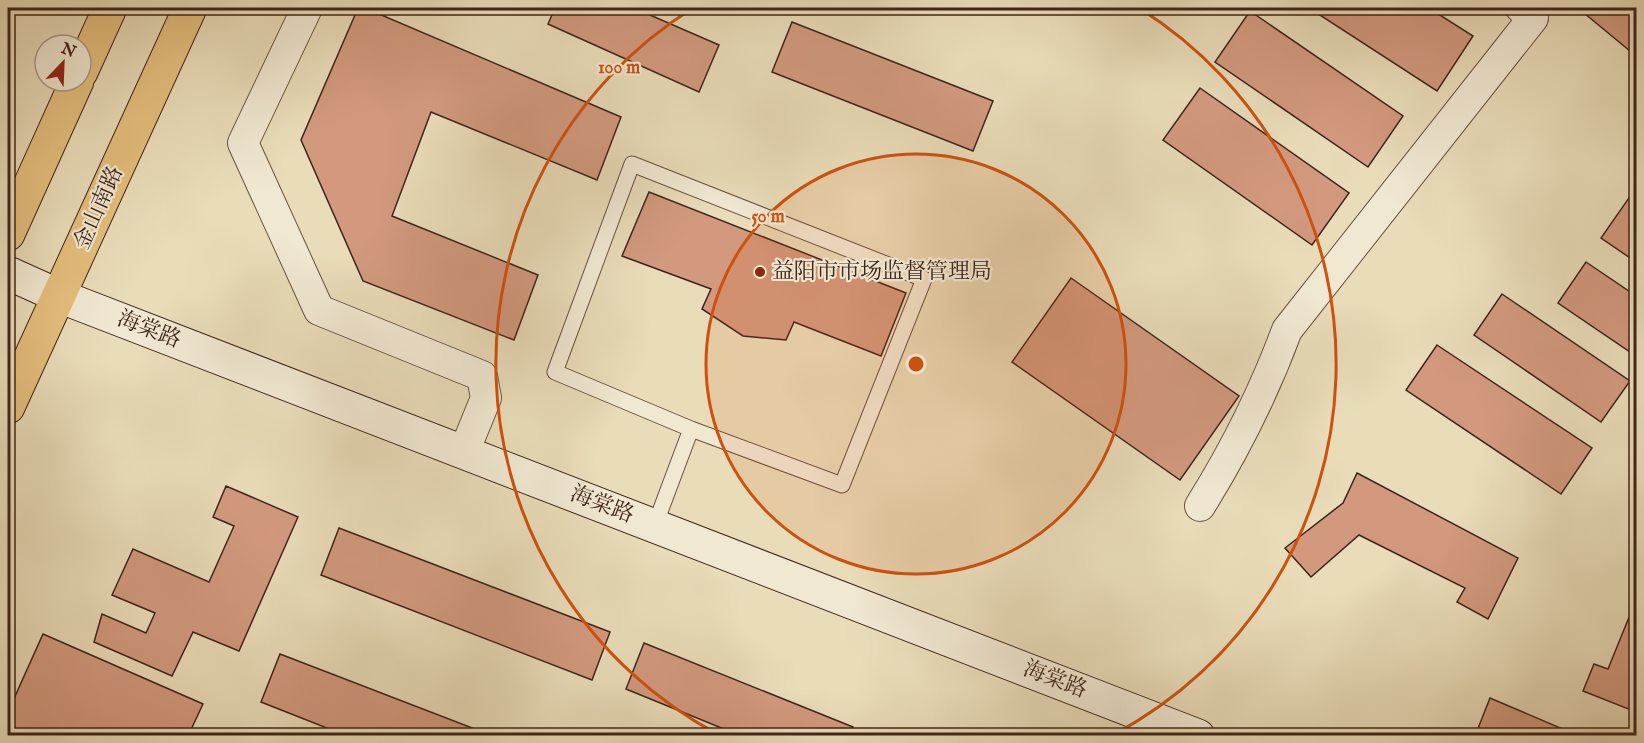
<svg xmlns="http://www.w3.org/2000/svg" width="1644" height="743" viewBox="0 0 1644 743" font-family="'IM FELL English','Noto Serif SC',serif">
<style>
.building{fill:#d2997e;stroke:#3f241a;stroke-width:1.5}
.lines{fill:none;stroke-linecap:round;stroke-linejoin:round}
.lane-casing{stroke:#6a5242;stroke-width:17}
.street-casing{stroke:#6a5242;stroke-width:32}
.secondary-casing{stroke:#3f241a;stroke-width:35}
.highway-casing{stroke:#3f241a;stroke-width:35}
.lane{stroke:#f1e8d2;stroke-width:15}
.street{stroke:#f1e8d2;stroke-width:30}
.secondary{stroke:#f1e8d2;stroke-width:33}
.highway{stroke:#e4be7c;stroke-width:33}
.ring{fill:none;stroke:#cf510e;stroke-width:3}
.poi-dot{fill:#8f2418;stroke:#f1e8d2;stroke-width:2}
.labels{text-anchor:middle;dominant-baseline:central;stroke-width:4.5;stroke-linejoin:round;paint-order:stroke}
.street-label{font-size:22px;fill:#3f241a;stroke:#f1e8d2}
.poi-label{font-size:22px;fill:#3f241a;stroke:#f1e8d2;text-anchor:start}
.centre{fill:#cf510e;stroke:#f1e8d2;stroke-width:3}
.ring-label{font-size:18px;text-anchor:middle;font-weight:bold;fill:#cf510e;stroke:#f1e8d2;stroke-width:4.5;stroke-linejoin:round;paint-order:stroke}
</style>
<rect width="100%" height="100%" fill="#e9dcb9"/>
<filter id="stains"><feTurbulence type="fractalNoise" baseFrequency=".00333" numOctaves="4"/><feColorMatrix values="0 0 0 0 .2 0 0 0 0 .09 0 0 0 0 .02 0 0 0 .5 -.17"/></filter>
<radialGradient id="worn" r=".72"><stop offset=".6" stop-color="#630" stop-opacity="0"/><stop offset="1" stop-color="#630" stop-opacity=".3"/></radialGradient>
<g class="building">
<polygon points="358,8 365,8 621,117 597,180 431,112 392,216 538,275 514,340 363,281 301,140"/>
<polygon points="555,8 634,8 719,45 699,92 548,24"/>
<polygon points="1309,8 1429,8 1473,36 1437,91"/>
<polygon points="1578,8 1636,8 1636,56"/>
<polygon points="1250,11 1403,116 1368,167 1215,62"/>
<polygon points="792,22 993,101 973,151 772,72"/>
<polygon points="1200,88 1349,193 1312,245 1163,140"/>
<polygon points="649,192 906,293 881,356 794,322 786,340 743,336 702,309 711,289 622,256"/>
<polygon points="1631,195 1636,199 1636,262 1601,238"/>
<polygon points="1586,262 1636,296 1636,356 1558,303"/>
<polygon points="1071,278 1239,396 1180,480 1012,362"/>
<polygon points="1502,294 1630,381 1601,422 1474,335"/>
<polygon points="1437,345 1592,448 1561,494 1406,390"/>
<polygon points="1357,473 1518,558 1488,619 1457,602 1465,588 1359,535 1311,577 1285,548 1343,503"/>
<polygon points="226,486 298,517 239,651 193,632 172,676 94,642 102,614 146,633 155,613 112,595 133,549 209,582 234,526 213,517"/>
<polygon points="339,528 610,632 592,680 321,575"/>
<polygon points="1636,600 1636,712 1583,691 1594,664 1608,669"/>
<polygon points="43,634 203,704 188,736 8,736 8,712"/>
<polygon points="644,643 853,727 850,736 741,736 626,689"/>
<polygon points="280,654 493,736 347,736 261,702"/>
<polygon points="1490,698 1579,736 1475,736"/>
</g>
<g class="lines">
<g class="lane-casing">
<polyline id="lane" points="655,525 691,429 842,485 924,279 632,164 555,372 691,429"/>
</g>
<g class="street-casing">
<g id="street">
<polyline points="307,8 243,143 319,310 482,376 486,398 464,452"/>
<path d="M1200 506C1235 450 1264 392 1287 330L1533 18 1521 8"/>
</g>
</g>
<g class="secondary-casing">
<polyline id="secondary" points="8,273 59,296 1198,736"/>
</g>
<g class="highway-casing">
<g id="highway">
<polyline points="81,72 110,8"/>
<polyline points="8,234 77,81"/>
<polyline points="8,407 190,8"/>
</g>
</g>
<use href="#lane" class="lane"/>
<use href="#street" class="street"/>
<use href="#secondary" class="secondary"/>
<use href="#highway" class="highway"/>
</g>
<circle cx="916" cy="364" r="210" fill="#cf510e" fill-opacity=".12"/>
<g class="ring">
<circle cx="916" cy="364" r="210"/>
<path d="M719 735A420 420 0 0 1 693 8M1139 8A420 420 0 0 1 1113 735"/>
</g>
<circle class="poi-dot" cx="760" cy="272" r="6"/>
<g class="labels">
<g class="street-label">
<text transform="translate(99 208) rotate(-66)">金山南路</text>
<text transform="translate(149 330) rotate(21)">海棠路</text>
<text transform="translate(602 505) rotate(21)">海棠路</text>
<text transform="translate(1055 680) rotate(21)">海棠路</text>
</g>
<g class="poi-label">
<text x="772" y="272">益阳市市场监督管理局</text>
</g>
</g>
<circle cx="916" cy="364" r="9" class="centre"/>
<g class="ring-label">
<text x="619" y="73">100 m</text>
<text x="768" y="222">50 m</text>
</g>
<rect width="1644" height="743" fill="none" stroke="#e9dcb9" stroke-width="30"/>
<rect x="9" y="9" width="1626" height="725" fill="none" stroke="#3f241a" stroke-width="3"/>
<rect x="15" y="15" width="1614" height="713" fill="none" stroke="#3f241a" stroke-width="1.5"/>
<g transform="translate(63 63) rotate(23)"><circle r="28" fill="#f1e8d2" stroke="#aa9a88" stroke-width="1.5"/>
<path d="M0-4.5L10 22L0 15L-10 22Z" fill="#8f2418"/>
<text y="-9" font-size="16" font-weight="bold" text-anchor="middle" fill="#3f241a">N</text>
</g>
<rect width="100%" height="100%" filter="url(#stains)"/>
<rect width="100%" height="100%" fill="url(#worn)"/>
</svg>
